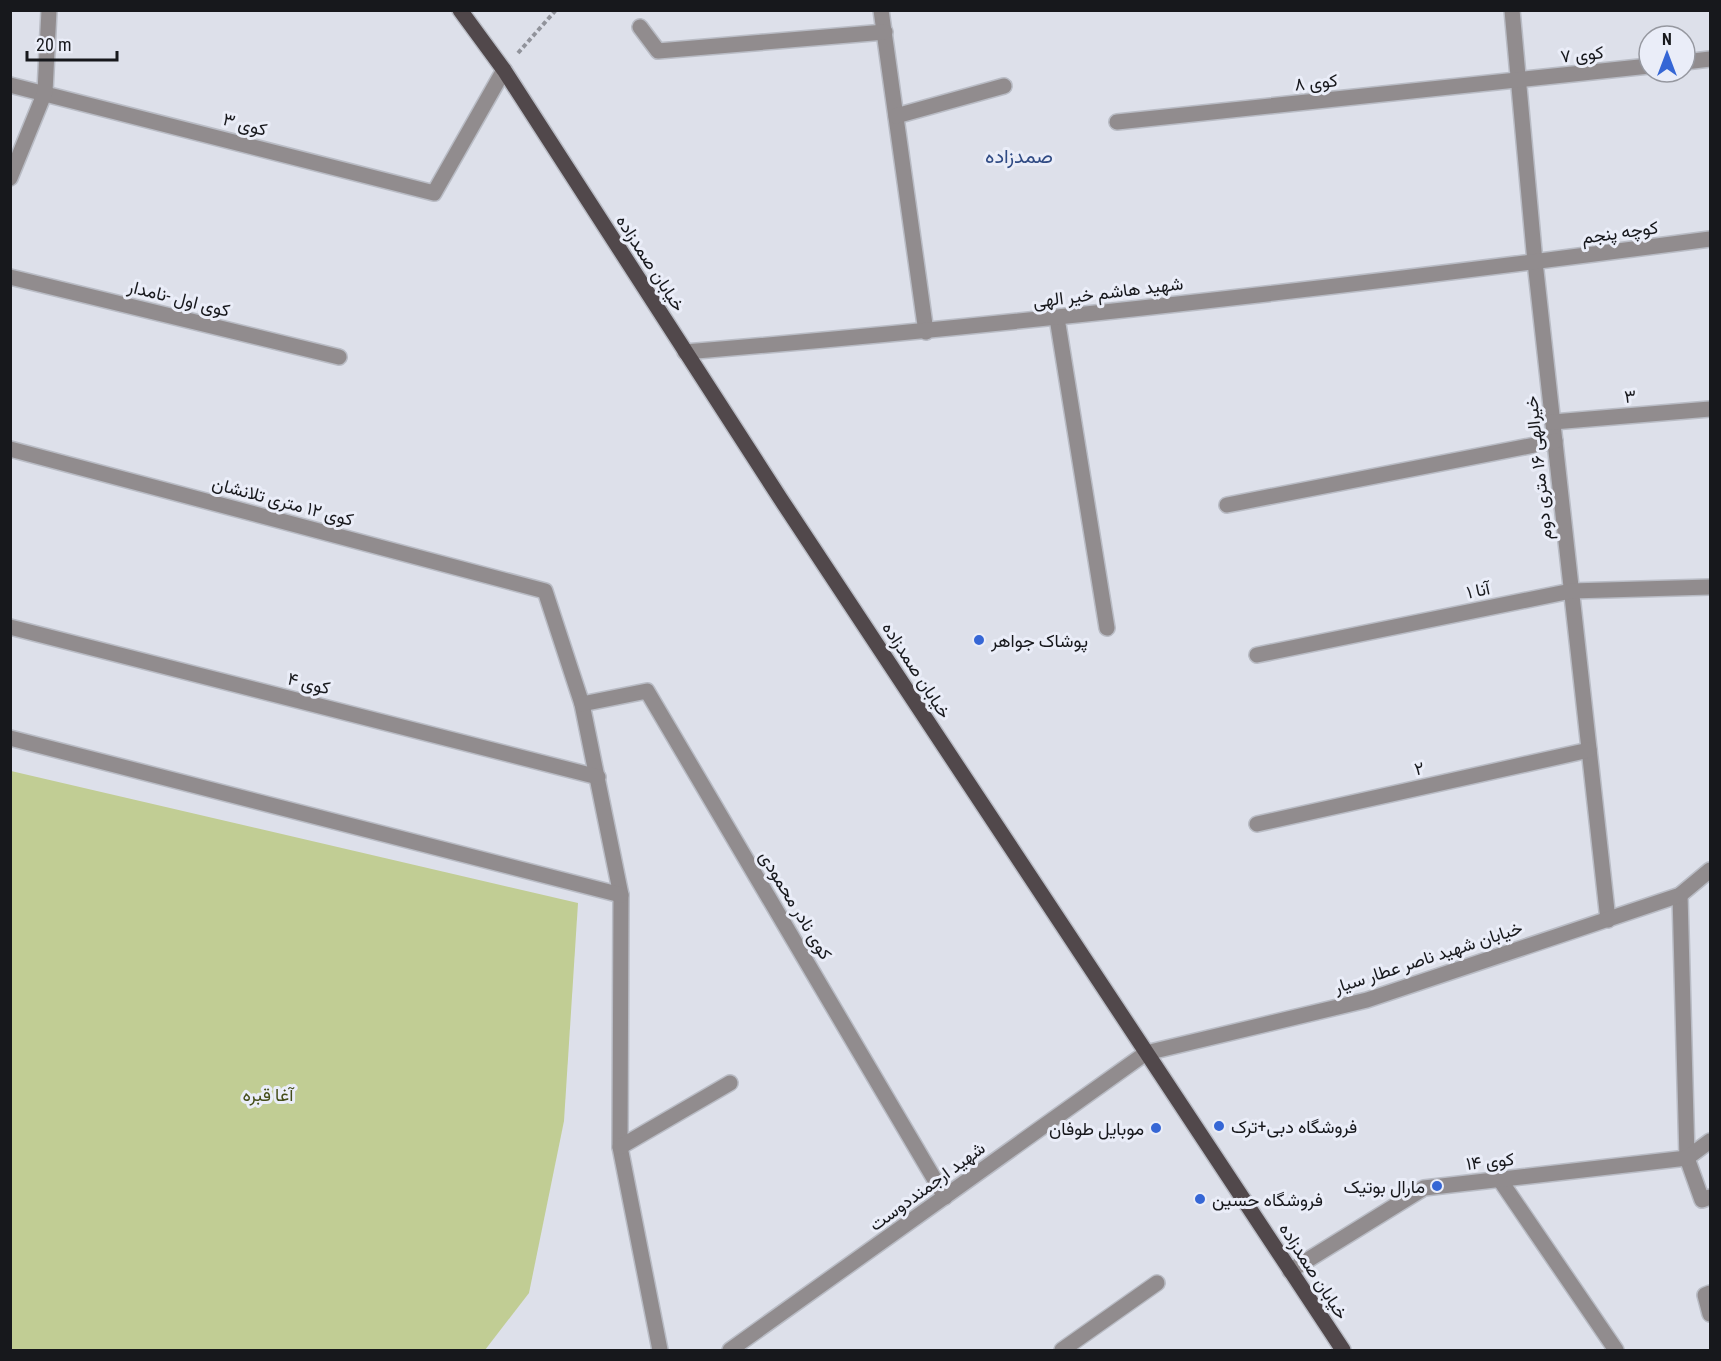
<svg xmlns="http://www.w3.org/2000/svg" width="1721" height="1361" viewBox="0 0 1721 1361" font-family="'Roboto Condensed',Vazirmatn,sans-serif">
<style>
.green{fill:#c1cd94}
.lines{fill:none;stroke-linecap:round;stroke-linejoin:round}
.minor-casing{stroke:#b9bcc5;stroke-width:18}
.major-casing{stroke:#b9bcc5;stroke-width:18}
.path{stroke:#91939b;stroke-width:4;stroke-dasharray:4.5 3;stroke-linecap:butt}
.minor{stroke:#918c8e;stroke-width:15}
.major{stroke:#51484b;stroke-width:15}
.poi-dot{fill:#3566d5;stroke:#eaedf8;stroke-width:2}
.labels{text-anchor:middle;dominant-baseline:central;stroke-width:6;stroke-linejoin:round;paint-order:stroke}
.street-label{font-size:18px;fill:#17181c;stroke:#eaedf8}
.poi-label{font-size:18px;fill:#17181c;stroke:#eaedf8;text-anchor:start}
.park-label{font-size:18px;fill:#444d18;stroke:#eaedf8}
.neighbourhood-label{font-size:20px;fill:#304b84;stroke:#eaedf8}
</style>
<rect width="100%" height="100%" fill="#dde0ea"/>
<polygon class="green" points="11,771 578,903 564,1121 529,1293 485,1350 11,1350"/>
<g class="lines">
<g class="minor-casing">
<g id="minor">
<polyline points="881,10 926,332"/>
<polyline points="1512,10 1535,262 1608,920"/>
<polyline points="640,27 658,51 885,32"/>
<polyline points="1685,62 1710,59"/>
<polyline points="10,85 434,193 504,70"/>
<polyline points="896,116 1004,86"/>
<polyline points="1117,122 1649,66"/>
<polyline points="10,178 45,92 49,10"/>
<polyline points="10,277 339,357"/>
<polyline points="1057,318 1107,628"/>
<path d="M685 352C1028 324 1369 284 1710 239"/>
<polyline points="1553,422 1710,409"/>
<polyline points="10,449 545,591 582,704 621,895 620,1147 660,1350"/>
<polyline points="1227,505 1555,441"/>
<polyline points="10,627 598,777"/>
<polyline points="1257,655 1571,591 1710,587"/>
<polyline points="582,704 647,691 945,1197"/>
<polyline points="10,738 621,895"/>
<polyline points="1257,824 1589,750"/>
<polyline points="1680,895 1687,1158 1702,1200 1710,1197"/>
<polyline points="620,1147 730,1083"/>
<polyline points="1500,1180 1616,1350"/>
<polyline points="1290,1271 1424,1188 1687,1158 1710,1141"/>
<polyline points="1710,1293 1705,1295 1710,1314"/>
<polyline points="730,1350 1146,1053 1367,1000 1680,895 1710,870"/>
<polyline points="1062,1350 1157,1283"/>
</g>
</g>
<g class="major-casing">
<polyline id="major" points="460,10 504,70 780,498 1343,1350"/>
</g>
<polyline class="path" points="518,53 556,10"/>
<use href="#minor" class="minor"/>
<use href="#major" class="major"/>
</g>
<g class="poi-dot">
<circle cx="979" cy="640" r="6"/>
<circle cx="1219" cy="1126" r="6"/>
<circle cx="1156" cy="1128" r="6"/>
<circle cx="1437" cy="1186" r="6"/>
<circle cx="1200" cy="1199" r="6"/>
</g>
<g class="labels">
<g class="street-label">
<text transform="translate(1582 54) rotate(-6)">کوی ۷</text>
<text transform="translate(1316 82) rotate(-6)">کوی ۸</text>
<text transform="translate(245 124) rotate(15)">کوی ۳</text>
<text transform="translate(1620 232) rotate(-8)">کوچه پنجم</text>
<text transform="translate(651 263) rotate(57)">خیابان صمدزاده</text>
<text transform="translate(1108 292) rotate(-7)">شهید هاشم خیر الهی</text>
<text transform="translate(179 298) rotate(14)">کوی اول -نامدار</text>
<text transform="translate(1630 396) rotate(-5)">۳</text>
<text transform="translate(1538 468) rotate(-96)">خیرالهی ۱۶ متری دوم</text>
<text transform="translate(283 501) rotate(15)">کوی ۱۲ متری تلانشان</text>
<text transform="translate(1478 590) rotate(-12)">آنا ۱</text>
<text transform="translate(917 670) rotate(57)">خیابان صمدزاده</text>
<text transform="translate(309 683) rotate(14)">کوی ۴</text>
<text transform="translate(1419 768) rotate(-13)">۲</text>
<text transform="translate(796 905) rotate(59)">کوی نادر محمودی</text>
<text transform="translate(1428 957) rotate(-18)">خیابان شهید ناصر عطار سیار</text>
<text transform="translate(1490 1161) rotate(-6)">کوی ۱۴</text>
<text transform="translate(927 1186) rotate(-36)">شهید ارجمنددوست</text>
<text transform="translate(1314 1271) rotate(57)">خیابان صمدزاده</text>
</g>
<g class="poi-label">
<text x="991" y="640">پوشاک جواهر</text>
<text x="1231" y="1126">فروشگاه دبی+ترک</text>
<text x="1144" y="1128" text-anchor="end">موبایل طوفان</text>
<text x="1425" y="1186" text-anchor="end">مارال بوتیک</text>
<text x="1212" y="1199">فروشگاه حسین</text>
</g>
<g class="park-label">
<text x="268" y="1094">آغا قبره</text>
</g>
<g class="neighbourhood-label">
<text x="1019" y="156">صمدزاده</text>
</g>
</g>
<rect width="1721" height="1361" fill="none" stroke="#17181c" stroke-width="24"/>
<g transform="translate(1667 54)"><circle r="28" fill="#eaedf8" stroke="#9698a0" stroke-width="1.5"/>
<path d="M0-4.5L10 22L0 15L-10 22Z" fill="#3566d5"/>
<text y="-9" font-size="16" font-weight="bold" text-anchor="middle" fill="#17181c">N</text>
</g>
<path d="M27 51v9h90v-9" fill="none" stroke="#17181c" stroke-width="3"/>
<text x="36" y="51" font-size="18" fill="#17181c" stroke="#eaedf8" stroke-width="4.5" paint-order="stroke">20 m</text>
</svg>
